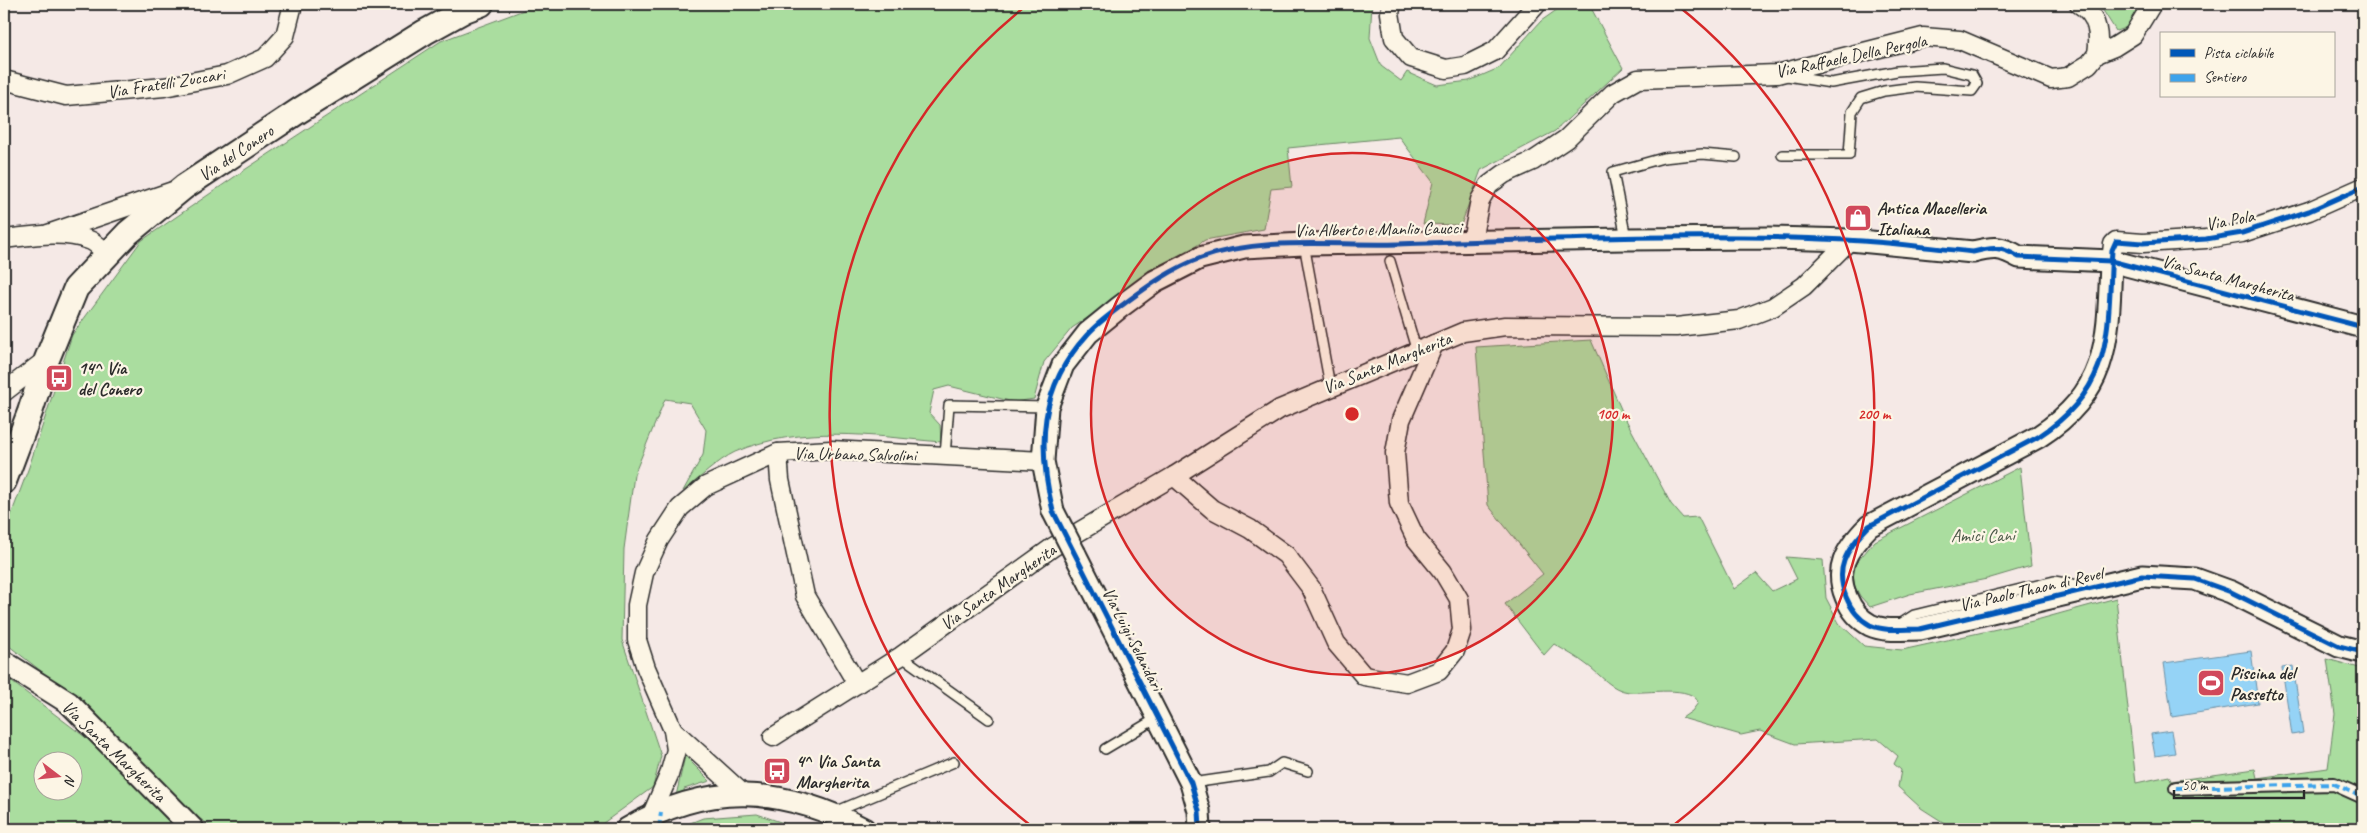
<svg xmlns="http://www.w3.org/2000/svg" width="2367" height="833" viewBox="0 0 2367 833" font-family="Caveat,sans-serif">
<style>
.green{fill:#aadd9f;stroke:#6a8465;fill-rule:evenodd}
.water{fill:#95d3f6;stroke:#6b90a5}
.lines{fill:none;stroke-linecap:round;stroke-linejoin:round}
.service-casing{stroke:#2b2b2b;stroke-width:12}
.pedestrian-casing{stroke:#2b2b2b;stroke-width:16}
.minor-casing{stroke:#2b2b2b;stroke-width:21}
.tertiary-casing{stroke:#2b2b2b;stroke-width:25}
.secondary-casing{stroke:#2b2b2b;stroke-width:28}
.service{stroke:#fcf5e5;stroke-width:9}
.pedestrian{stroke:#fcf5e5;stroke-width:12}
.minor{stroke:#fcf5e5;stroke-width:18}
.tertiary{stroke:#fcf5e5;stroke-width:21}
.secondary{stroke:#fcf5e5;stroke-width:24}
.tertiary-bridge-casing{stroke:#2b2b2b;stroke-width:25;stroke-linecap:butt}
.tertiary-bridge{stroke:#fcf5e5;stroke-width:21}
.quiet{stroke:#3ea3eb;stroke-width:4;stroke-dasharray:8 4;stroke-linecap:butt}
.cycleway-casing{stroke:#fcf5e5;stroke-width:8}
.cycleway{stroke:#0057b8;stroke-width:5}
.ring{fill:none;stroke:#d62828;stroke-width:2.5}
.labels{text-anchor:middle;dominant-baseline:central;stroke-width:4.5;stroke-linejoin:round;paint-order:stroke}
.street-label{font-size:18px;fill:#2b2b2b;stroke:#fcf5e5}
.poi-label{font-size:18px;font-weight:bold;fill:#2b2b2b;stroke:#fcf5e5;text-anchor:start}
.park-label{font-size:18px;fill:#4b5848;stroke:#fcf5e5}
.centre{fill:#d62828;stroke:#fcf5e5;stroke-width:2.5}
.ring-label{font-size:15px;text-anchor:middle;font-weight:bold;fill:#d62828;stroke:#fcf5e5;stroke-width:4.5;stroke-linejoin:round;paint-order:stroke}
</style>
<rect width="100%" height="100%" fill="#f5e9e6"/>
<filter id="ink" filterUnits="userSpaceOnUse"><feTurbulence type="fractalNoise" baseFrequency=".02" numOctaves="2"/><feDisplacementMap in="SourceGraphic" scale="10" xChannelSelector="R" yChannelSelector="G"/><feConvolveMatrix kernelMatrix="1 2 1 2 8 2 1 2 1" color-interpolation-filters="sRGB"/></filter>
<g filter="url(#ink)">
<g class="green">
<path d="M540 4H1372L1370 38 1381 66 1401 81 1407 72 1437 85 1469 81 1499 68 1541 21 1565 4H1589L1623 68 1555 131 1481 170 1461 225 1423 224 1433 182 1399 137 1288 148 1292 187 1271 189 1264 229 1205 240 1072 328 1044 362 1034 399 1014 402 949 386 934 390 929 413 940 425 941 442C872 436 801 424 735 452 718 460 698 480 683 491L703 455 706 430 690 403 665 399 634 475 624 549 622 640 661 756 653 787 595 829H215L172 800 92 711 4 642V534L29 467 72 335 141 241 246 169 441 41Z"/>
<polygon points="2099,4 2148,4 2136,24 2116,31"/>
<path d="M1591 340 1624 416 1671 504 1683 518 1698 517 1734 589 1756 573 1772 591 1797 579 1786 557 1823 560 1826 598 1839 623 1864 646 1902 650 2033 621 2116 598 2136 783 2169 776 2171 781 2255 769 2257 778 2328 768 2335 714 2327 659 2363 669V829H1994L1946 824 1921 808 1898 787 1901 770 1894 764 1898 756 1878 739 1795 744 1760 731 1741 735 1682 718 1692 711 1698 703C1694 684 1645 694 1629 692 1611 690 1601 675 1587 665 1577 657 1565 651 1554 644L1544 655 1505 604 1543 574 1488 505 1476 347Z"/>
<polygon points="2020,467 2031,566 1987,579 1910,594 1870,607 1860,596 1854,585 1853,575 1856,563 1875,541"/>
<path d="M4 676 97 746 179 829H4ZM42 760H72V790H42Z"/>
<polygon points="685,756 710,781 684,789 685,794 676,796"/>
<polygon points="757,814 801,829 675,829 703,818"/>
</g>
<g class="water">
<polygon points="2251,651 2258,703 2172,717 2164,663"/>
<polygon points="2293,666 2303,733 2292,735 2282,668"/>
<polygon points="2171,731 2175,753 2155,756 2151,734"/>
</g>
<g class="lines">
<g class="service-casing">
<g id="service">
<polyline points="1782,155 1849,155 1852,112 1861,98 1884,91 1915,87 1972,91 1977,84 1972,75 1943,68 1897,71 1831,83 1787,76"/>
<polyline points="1626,238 1613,172 1663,158 1702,154 1736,157"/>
<polyline points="1304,244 1330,386"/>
<polyline points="1390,261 1417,352"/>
<polyline points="945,456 949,405 1047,407"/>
<polyline points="1900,624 1914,615 2054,581 2078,585"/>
<polyline points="901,656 989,719"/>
<polyline points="1105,749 1157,718"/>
<polyline points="1192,783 1269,772 1282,763 1308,771"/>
<polyline points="835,812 954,762"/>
</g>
</g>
<g class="pedestrian-casing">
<polyline id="pedestrian" points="2176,788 2334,784 2363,797"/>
</g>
<g class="minor-casing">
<g id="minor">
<polyline points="1392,4 1390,13 1394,38 1411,58 1446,69 1465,66 1495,51 1537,4"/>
<path d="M2079 4C2098 15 2100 34 2097 54"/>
<polyline points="4,80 66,96 164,87 227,75 265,58 285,36 293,4"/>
<polyline points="48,234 173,191"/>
<path d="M4 239C31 236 63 230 89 240 96 242 102 250 107 254"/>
<polyline points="1472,240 1480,200 1489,185 1504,174 1533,161 1566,139 1613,93 1638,79 1777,74 1923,37 1960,40 2051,79 2068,77 2089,64 2097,54 2114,47 2133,35 2152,4"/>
<polyline points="2111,261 2113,244 2116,241 2143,243 2206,239 2242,233 2309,211 2363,187"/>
<polyline points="4,392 47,359"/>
<polyline points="778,453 780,480 805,596 857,684"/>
<polyline points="1174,476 1212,509 1250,529 1286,555 1311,588 1336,643 1364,676 1407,683 1439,671 1455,651 1462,630 1459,599 1443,572 1416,539 1399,503 1395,453 1401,420 1434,344"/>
<polyline points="673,730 742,793"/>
<polyline points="773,737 901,656 1053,547 1174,476 1280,409 1463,332 1505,326 1676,327 1739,320 1773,307 1804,286 1850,240"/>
<polyline points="652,814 669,775 676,750 673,730 646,668 637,640 637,605 644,573 659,540 680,508 706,486 778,453 831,450 1043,461"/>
</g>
</g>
<g class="tertiary-casing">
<g id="tertiary">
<path d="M2111 261C2108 340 2110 390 2038 437L1869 526C1859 536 1849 547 1844 561 1836 583 1849 614 1870 625 1885 632 1904 629 1920 629L2142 576 2195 579 2231 592 2339 646 2363 652"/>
<path d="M1053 511 1043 461 1047 407 1063 365 1088 333 1120 307 1155 281 1200 258 1244 247 1304 244 1626 239 1767 238 1850 240 1973 252C1993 247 2000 246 2019 257L2111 261 2363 327"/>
<polyline points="1075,554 1191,783 1199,811 1200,829"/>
<polyline points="4,662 69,703 193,829"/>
<path d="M627 829C708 781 782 786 864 829"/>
</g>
</g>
<g class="secondary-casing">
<polyline id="secondary" points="4,481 30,412 47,359 76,288 128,233 184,187 300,110 425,32 465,10 481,4"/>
</g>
<use href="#service" class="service"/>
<use href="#pedestrian" class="pedestrian"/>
<use href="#minor" class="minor"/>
<use href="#tertiary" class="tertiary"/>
<use href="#secondary" class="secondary"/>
<g class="tertiary-bridge-casing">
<polyline id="tertiary-bridge" points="1053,511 1075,554"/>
</g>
<use href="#tertiary-bridge" class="tertiary-bridge"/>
<g class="quiet">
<polyline points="2176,788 2334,784 2363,797"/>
<polyline points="659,829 661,812"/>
</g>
<g class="cycleway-casing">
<g id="cycleway">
<path d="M2363 187 2309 211 2242 233 2206 239 2143 243 2116 241 2112 250C2107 332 2115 387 2038 437L1869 526C1859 536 1849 547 1844 561 1836 583 1849 614 1870 625 1885 632 1904 629 1920 629L2142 576 2195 579 2231 592 2339 646 2363 652"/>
<path d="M1200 829 1199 811 1191 783 1053 511C1037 446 1039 387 1087 335 1097 323 1112 313 1125 303 1148 286 1173 268 1201 258 1263 236 1334 246 1398 244 1547 239 1698 233 1846 240 1889 242 1931 248 1973 252 1993 247 2000 246 2019 257L2111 261 2363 327"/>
</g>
</g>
<use href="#cycleway" class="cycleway"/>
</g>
</g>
<circle cx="1352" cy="414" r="261" fill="#d62828" fill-opacity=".12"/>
<g class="ring">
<circle cx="1352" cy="414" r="261"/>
<path d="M1034 828A522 522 0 0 1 1027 5M1677 5A522 522 0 0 1 1670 828"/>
</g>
<defs>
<g id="shop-square" transform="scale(1.4375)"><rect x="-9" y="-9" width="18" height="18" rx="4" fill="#d1495b" stroke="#fcf5e5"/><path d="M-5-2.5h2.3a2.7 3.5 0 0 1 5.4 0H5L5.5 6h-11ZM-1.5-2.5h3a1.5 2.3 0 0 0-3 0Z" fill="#fff"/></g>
<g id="bus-square" transform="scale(1.4375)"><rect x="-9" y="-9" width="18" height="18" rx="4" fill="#d1495b" stroke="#fcf5e5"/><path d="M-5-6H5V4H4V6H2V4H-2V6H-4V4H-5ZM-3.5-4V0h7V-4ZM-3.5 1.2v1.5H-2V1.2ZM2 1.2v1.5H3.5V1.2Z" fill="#fff"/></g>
<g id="stadium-square" transform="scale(1.4375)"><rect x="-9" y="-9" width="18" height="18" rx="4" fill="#d1495b" stroke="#fcf5e5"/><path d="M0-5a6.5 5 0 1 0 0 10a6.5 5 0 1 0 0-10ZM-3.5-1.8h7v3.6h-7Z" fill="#fff"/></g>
</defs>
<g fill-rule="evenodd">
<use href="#shop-square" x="1858" y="218"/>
<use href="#bus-square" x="59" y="378"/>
<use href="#stadium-square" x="2211" y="683"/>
<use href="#bus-square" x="777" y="771"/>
</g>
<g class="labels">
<g class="street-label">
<text transform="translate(1851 56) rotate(-12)">Via Raffaele Della Pergola</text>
<text transform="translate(166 83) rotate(-9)">Via Fratelli Zuccari</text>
<text transform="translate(236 153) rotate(-34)">Via del Conero</text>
<text transform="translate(2230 220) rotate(-11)">Via Pola</text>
<text transform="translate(1378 229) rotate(-1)">Via Alberto e Manlio Caucci</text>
<text transform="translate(2228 278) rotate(15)">Via Santa Margherita</text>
<text transform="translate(1387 363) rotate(-22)">Via Santa Margherita</text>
<text transform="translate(855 454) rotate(1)">Via Urbano Salvolini</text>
<text transform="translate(998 587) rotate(-35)">Via Santa Margherita</text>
<text transform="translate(2031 589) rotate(-13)">Via Paolo Thaon di Revel</text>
<text transform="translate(1133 639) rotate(63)">Via Luigi Selandari</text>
<text transform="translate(114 751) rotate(44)">Via Santa Margherita</text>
</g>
<g class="poi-label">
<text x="1877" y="208">Antica Macelleria<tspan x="1877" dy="21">Italiana</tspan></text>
<text x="78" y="368">14^ Via<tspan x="78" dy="21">del Conero</tspan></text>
<text x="2230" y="673">Piscina del<tspan x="2230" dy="21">Passetto</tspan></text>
<text x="796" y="761">4^ Via Santa<tspan x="796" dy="21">Margherita</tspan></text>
</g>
<g class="park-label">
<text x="1983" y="535">Amici Cani</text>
</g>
</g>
<circle cx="1352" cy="414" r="8" class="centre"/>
<g class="ring-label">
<text x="1613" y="419">100 m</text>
<text x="1874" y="419">200 m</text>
</g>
<rect width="2367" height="833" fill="none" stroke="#fcf5e5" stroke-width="20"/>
<rect x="10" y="10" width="2347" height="813" fill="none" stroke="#2b2b2b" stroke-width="2" filter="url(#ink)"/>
<rect x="2160" y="32" width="175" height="65" fill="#fcf5e5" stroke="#a8a49b"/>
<rect x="2170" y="49" width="25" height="8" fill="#0057b8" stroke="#a8a49b"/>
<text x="2204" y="58" font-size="15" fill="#2b2b2b">Pista ciclabile</text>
<rect x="2170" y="74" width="25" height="8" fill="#3ea3eb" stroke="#a8a49b"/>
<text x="2204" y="82" font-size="15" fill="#2b2b2b">Sentiero</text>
<g transform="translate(58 776) rotate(106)"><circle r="24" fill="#fcf5e5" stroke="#a8a49b"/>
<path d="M0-4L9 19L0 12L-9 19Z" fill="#d1495b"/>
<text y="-8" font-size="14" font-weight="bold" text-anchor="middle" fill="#2b2b2b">N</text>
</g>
<path d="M2174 790v8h130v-8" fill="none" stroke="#2b2b2b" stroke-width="2.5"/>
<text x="2182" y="790" font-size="15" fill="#2b2b2b" stroke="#fcf5e5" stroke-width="4" paint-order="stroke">50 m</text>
</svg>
